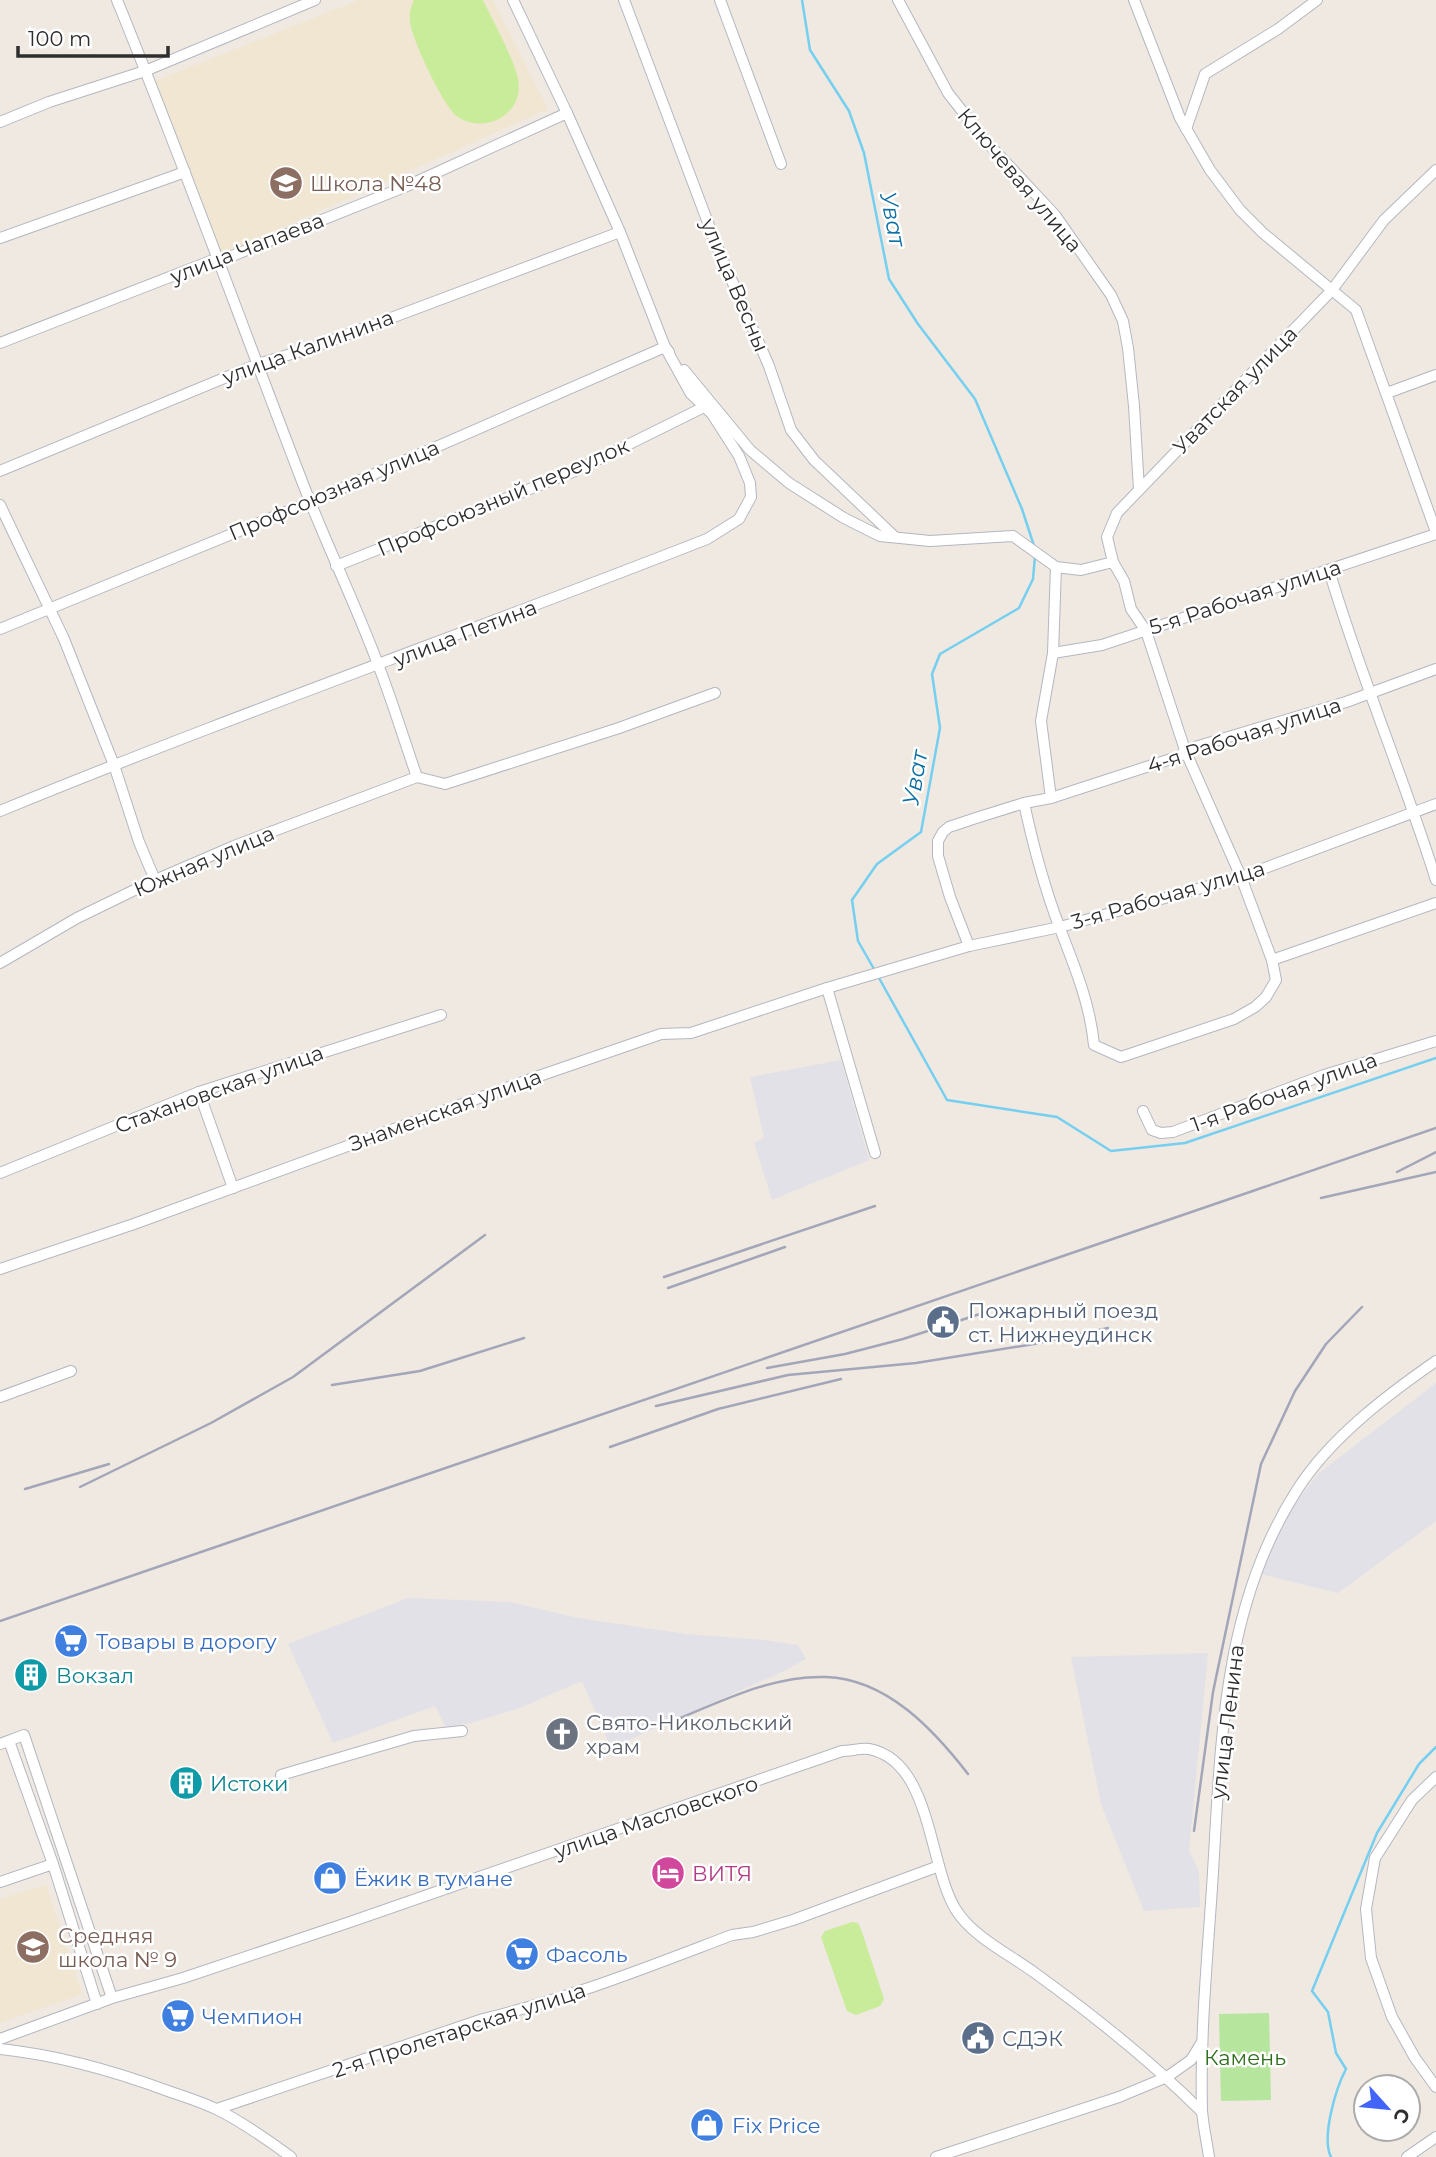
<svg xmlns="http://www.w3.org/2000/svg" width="1436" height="2157" viewBox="0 0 1436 2157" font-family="Montserrat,sans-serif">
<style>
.industrial{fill:#e3e1e8}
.education{fill:#f0e6d1}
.green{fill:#b6e59e}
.pitch{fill:#c9ec9a}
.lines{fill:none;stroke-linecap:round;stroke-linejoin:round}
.stream{stroke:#75cff0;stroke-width:2.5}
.minor-casing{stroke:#b4b7c1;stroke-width:12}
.minor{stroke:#fff;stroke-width:10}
.rail{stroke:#a3a6b8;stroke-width:2.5}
.labels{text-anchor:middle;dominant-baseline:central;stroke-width:5;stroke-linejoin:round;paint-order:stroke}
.street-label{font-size:21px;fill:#2e2e2e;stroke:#fff}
.education-label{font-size:21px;fill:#785e54;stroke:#fff;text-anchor:start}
.service-label{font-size:21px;fill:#4e5e75;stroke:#fff;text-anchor:start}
.shop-label{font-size:21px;fill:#366cbe;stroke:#fff;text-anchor:start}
.culture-label{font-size:21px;fill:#0d838f;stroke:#fff;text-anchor:start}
.worship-label{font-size:21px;fill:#5b616d;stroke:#fff;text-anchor:start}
.hotel-label{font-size:21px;fill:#b23c85;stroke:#fff;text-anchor:start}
.park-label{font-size:21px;fill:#2c6e1b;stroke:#fff}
.water-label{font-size:23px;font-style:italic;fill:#0d6fa3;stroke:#fff}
</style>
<rect width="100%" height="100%" fill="#efe9e1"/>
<g class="industrial">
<polygon points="841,1060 869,1160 772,1200 754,1143 764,1138 750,1077"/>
<polygon points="1436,1383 1436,1521 1338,1593 1261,1574 1288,1512 1319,1473"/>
<polygon points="408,1598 510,1602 578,1618 687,1634 764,1640 798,1645 806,1659 780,1673 611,1748 582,1681 520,1708 471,1723 446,1727 435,1706 333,1743 288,1644"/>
<polygon points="1208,1653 1189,1851 1199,1871 1200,1907 1144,1911 1101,1804 1071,1657"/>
</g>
<g class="education">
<polygon points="359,0 493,0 548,109 218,256 150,83"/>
<polygon points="46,1885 82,1994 0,2023 0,1899"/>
</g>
<polygon class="green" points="1269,2013 1271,2100 1221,2101 1219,2014"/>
<g class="pitch">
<path d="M414 0H483C493 21 514 59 518 79 525 114 485 135 458 117 444 108 411 38 410 21 409 14 411 6 414 0Z"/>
<polygon points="852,1922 858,1923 862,1932 884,1999 880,2006 856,2015 847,2011 821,1937 825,1931"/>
</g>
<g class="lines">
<g class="stream">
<polyline points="802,0 810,50 849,111 864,153 889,279 918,324 975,399 1022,509 1035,549"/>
<polyline points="874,969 858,941 852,900 877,864 921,832 940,728 932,674 940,654 1019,608 1033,579 1035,556"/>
<polyline points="879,978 947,1100 1057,1117 1111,1151 1185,1143 1436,1058"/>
<path d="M1331 2157C1321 2137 1336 2088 1346 2069L1336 2053 1328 2012 1312 1991 1377 1833 1419 1764 1436 1747"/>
</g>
<g class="minor-casing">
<g id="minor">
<path d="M117 0C181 157 239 317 300 476 324 540 355 602 379 667 393 703 404 740 417 777"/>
<polyline points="513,0 567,113 620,232 665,347 669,352"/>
<polyline points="624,0 716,244 769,366 791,430 814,460 895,537"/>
<polyline points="720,0 781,164"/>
<polyline points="898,0 948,93 984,139 1055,215 1111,295 1123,321 1128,348 1134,406 1139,490"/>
<polyline points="1134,0 1180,118 1210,170 1240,210 1263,233 1356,310 1436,532"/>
<polyline points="0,122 49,102 145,71 315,0"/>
<polyline points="1186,129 1205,74 1278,29 1317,0"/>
<polyline points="0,238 185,172"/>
<polyline points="0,343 216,259 232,256 407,186 567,113"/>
<polyline points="684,370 750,450 789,483 844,518 880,536 930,541 1013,536 1056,567 1081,570 1113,562"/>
<polyline points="1387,393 1436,375"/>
<polyline points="0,471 258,364 311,348 620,232"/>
<polyline points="0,505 64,639 114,765 139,842 155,880"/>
<polyline points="336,566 575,471 706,406"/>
<path d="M1329 570C1360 675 1403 775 1436 880"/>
<polyline points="0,629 310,502 665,347"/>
<polyline points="1053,653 1102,645 1436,534"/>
<polyline points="417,777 445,784 619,728 715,693"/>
<polyline points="1051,798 1041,721 1053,653 1056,567"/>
<path d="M1024 803C1033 845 1044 886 1059 926 1074 965 1090 1003 1094 1045L1121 1057 1234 1019 1255 1007 1266 997 1276 980 1272 960 1436 903"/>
<path d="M0 811C234 715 472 631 707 539L739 519 751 497 750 483 739 456 712 414 691 394 665 347"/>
<polyline points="969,946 950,897 938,856 938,841 943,832 949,827 979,817 1024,803 1051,798 1180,756 1185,750 1346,702 1436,669"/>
<polyline points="1272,960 1241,877 1185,750 1146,631 1131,609 1124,581 1113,562 1107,537 1117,513 1332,290 1384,220 1436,170"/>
<polyline points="0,963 77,918 155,880 234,846 417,777"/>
<polyline points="827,988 875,1153"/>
<polyline points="199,1092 233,1188"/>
<polyline points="1143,1111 1152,1130 1161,1133 1173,1132 1324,1075 1436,1041"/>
<polyline points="0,1173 199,1092 441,1015"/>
<polyline points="0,1269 134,1224 539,1076 661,1034 691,1033 827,988 969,946 1060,927 1241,877 1436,804"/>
<polyline points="0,1397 71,1371"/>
<polyline points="9,1741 53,1864 97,2004"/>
<polyline points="0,1744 24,1735 112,1998"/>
<polyline points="281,1775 414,1736 462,1731"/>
<polyline points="1436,1777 1412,1800 1375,1858 1366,1909 1371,1958 1392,2017 1415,2058 1436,2087"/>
<polyline points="0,1882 53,1864"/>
<path d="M0 2039 112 1998 183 1978 350 1922 842 1751C850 1751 861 1748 869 1749 932 1761 928 1865 956 1910 973 1937 1009 1954 1035 1973 1093 2015 1151 2061 1202 2112"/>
<path d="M0 2049C57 2055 114 2071 168 2091 185 2097 202 2102 218 2110 244 2123 268 2140 291 2157"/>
<path d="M217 2109 483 2019C568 1999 650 1966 732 1935L753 1932 793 1920 939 1866"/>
<polyline points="936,2157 1119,2097 1167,2077 1191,2060 1202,2042"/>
<path d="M1209 2157C1207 2142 1203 2126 1202 2110 1200 2036 1207 1962 1212 1888 1221 1750 1220 1610 1297 1490 1330 1438 1387 1395 1436 1361"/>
<polyline points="1407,2157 1436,2137"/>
</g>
</g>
<use href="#minor" class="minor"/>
<g class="rail">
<polyline points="1397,1172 1436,1152"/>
<polyline points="1321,1198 1436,1172"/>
<polyline points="664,1277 875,1206"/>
<polyline points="668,1288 785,1247"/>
<polyline points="767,1368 845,1354 903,1339 983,1313"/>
<polyline points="332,1385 420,1371 524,1338"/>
<polyline points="656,1406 788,1375 916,1363 1034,1344 1108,1328"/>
<polyline points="610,1447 718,1409 841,1379"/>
<polyline points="80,1487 211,1423 293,1377 485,1235"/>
<polyline points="25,1489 109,1464"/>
<polyline points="0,1621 1436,1128"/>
<path d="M671 1722C720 1702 772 1675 826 1677 887 1679 934 1730 968 1774"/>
<polyline points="1194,1831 1213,1692 1261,1464 1295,1391 1326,1344 1362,1307"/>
</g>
</g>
<defs>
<g id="school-disc" transform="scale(1.75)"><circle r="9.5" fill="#8d6e63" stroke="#fff"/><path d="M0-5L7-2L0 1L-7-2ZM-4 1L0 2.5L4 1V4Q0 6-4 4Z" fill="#fff"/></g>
<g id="civic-disc" transform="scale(1.75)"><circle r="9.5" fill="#5c6f8a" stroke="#fff"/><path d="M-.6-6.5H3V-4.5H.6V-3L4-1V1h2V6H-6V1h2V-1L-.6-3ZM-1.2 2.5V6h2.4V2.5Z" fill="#fff"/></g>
<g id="supermarket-disc" transform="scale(1.75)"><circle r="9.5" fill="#3f7fe0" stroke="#fff"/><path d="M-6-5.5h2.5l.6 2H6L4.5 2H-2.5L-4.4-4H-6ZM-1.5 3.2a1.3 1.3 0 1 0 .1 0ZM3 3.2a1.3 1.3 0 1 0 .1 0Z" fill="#fff"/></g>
<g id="building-disc" transform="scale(1.75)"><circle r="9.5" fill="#0f9aa8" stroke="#fff"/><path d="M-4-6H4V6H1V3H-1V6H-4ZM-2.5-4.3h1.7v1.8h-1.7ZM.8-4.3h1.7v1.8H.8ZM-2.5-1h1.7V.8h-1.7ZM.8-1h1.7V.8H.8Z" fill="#fff"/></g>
<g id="church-disc" transform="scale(1.75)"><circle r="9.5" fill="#6b7280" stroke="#fff"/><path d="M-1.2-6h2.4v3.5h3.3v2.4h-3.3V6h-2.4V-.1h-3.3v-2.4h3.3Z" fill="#fff"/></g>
<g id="hotel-disc" transform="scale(1.75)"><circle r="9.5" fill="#d1479c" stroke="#fff"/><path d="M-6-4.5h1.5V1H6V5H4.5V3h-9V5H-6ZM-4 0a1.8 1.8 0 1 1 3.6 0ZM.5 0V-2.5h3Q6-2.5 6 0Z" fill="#fff"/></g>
<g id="shop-disc" transform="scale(1.75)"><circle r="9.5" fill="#3f7fe0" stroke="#fff"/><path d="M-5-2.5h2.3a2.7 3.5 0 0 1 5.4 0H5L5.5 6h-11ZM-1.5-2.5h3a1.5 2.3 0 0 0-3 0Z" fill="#fff"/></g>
</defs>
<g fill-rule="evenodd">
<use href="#school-disc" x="286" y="183"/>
<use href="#civic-disc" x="943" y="1322"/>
<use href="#supermarket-disc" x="71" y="1641"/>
<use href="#building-disc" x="31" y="1675"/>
<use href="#church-disc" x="562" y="1734"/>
<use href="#building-disc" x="186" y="1783"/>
<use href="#hotel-disc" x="668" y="1873"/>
<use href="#shop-disc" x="330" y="1878"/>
<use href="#school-disc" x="33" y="1947"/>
<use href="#supermarket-disc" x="522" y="1954"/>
<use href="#supermarket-disc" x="178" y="2016"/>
<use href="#civic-disc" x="978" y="2038"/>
<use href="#shop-disc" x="707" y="2125"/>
</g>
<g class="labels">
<g class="street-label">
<text transform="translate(1020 180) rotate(50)">Ключевая улица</text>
<text transform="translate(247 248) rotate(-21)">улица Чапаева</text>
<text transform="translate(735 285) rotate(67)">улица Весны</text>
<text transform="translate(308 347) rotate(-20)">улица Калинина</text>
<text transform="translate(1235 390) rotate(-46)">Уватская улица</text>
<text transform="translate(334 490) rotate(-23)">Профсоюзная улица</text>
<text transform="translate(503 497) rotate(-23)">Профсоюзный переулок</text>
<text transform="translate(1245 597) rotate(-18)">5-я Рабочая улица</text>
<text transform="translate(465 633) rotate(-21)">улица Петина</text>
<text transform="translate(1244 735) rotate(-18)">4-я Рабочая улица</text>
<text transform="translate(204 861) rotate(-23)">Южная улица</text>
<text transform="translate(1168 895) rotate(-16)">3-я Рабочая улица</text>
<text transform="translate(219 1089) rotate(-20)">Стахановская улица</text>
<text transform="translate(1284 1092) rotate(-20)">1-я Рабочая улица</text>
<text transform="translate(445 1110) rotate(-20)">Знаменская улица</text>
<text transform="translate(1227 1722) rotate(-83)">улица Ленина</text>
<text transform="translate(656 1817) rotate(-19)">улица Масловского</text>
<text transform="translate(459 2030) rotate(-18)">2-я Пролетарская улица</text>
</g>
<g class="education-label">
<text x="310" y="183">Школа №48</text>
<text x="58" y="1935">Средняя<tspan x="58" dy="24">школа № 9</tspan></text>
</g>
<g class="service-label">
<text x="968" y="1310">Пожарный поезд<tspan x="968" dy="24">ст. Нижнеудинск</tspan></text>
<text x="1002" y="2038">СДЭК</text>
</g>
<g class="shop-label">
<text x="96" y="1641">Товары в дорогу</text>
<text x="354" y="1878">Ёжик в тумане</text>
<text x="546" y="1954">Фасоль</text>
<text x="202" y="2016">Чемпион</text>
<text x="732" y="2125">Fix Price</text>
</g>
<g class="culture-label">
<text x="56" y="1675">Вокзал</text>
<text x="210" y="1783">Истоки</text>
</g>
<g class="worship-label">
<text x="586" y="1722">Свято-Никольский<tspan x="586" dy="24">храм</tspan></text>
</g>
<g class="hotel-label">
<text x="692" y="1873">ВИТЯ</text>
</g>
<g class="park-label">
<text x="1245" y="2057">Камень</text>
</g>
<g class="water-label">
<text transform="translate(893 219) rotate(79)">Уват</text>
<text transform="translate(915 778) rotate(-80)">Уват</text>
</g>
</g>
<g transform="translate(1387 2108) rotate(117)"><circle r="33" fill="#ffffff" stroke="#ababab" stroke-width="2"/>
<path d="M0-5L12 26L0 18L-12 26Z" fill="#4264fb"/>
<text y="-10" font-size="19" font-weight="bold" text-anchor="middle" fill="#2e2e2e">С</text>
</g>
<path d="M18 46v10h150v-10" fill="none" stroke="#2e2e2e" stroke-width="3.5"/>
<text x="28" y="46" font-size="21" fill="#2e2e2e" stroke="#ffffff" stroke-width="5" paint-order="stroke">100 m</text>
</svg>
